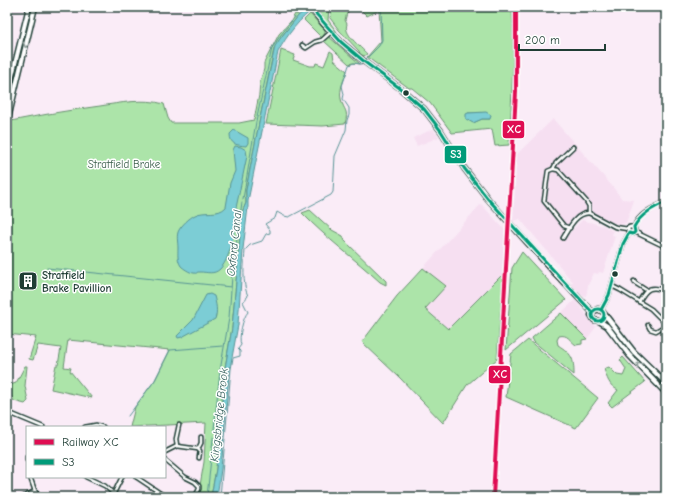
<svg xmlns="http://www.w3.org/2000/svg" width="673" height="504" viewBox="0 0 673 504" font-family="'Comic Neue',sans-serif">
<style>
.built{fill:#f6dff1}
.green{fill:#ace4a9;stroke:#66906e;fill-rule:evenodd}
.water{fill:#7ccdd5;stroke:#579395}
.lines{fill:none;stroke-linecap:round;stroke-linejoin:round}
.stream{stroke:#579395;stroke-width:1}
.minor-casing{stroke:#1f3d34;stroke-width:5.5}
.tertiary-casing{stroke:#1f3d34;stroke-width:6}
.primary-casing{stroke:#1f3d34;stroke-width:7}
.trunk-casing{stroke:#1f3d34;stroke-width:7}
.minor{stroke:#fff;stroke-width:2.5}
.tertiary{stroke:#fff;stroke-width:3}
.primary{stroke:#fff;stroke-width:4}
.trunk{stroke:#fff;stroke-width:4}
.bus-1-casing{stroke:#fff;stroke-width:6}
.bus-1{stroke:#009b79;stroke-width:3}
.rail-1-casing{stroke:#fff;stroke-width:7}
.rail-1{stroke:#df0d52;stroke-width:4}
.oneway{stroke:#8f9e9a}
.bus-dot{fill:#1f3d34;stroke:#fff;stroke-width:1.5}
.labels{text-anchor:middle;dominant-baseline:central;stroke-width:3;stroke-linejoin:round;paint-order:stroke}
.park-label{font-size:11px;fill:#3b5e4b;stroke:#fff}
.poi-label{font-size:11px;font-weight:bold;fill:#1f3d34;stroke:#fff;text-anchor:start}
.water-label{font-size:12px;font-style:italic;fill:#36615c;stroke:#fff}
.line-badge{stroke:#fff;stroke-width:1.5}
.badge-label{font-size:11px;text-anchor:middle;font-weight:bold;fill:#fff}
</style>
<rect width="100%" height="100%" fill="#faecf7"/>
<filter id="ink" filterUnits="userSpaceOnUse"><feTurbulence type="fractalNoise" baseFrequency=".025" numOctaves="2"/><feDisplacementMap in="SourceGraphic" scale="8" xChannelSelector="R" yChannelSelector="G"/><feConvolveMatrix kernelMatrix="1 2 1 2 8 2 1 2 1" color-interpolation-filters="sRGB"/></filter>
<g filter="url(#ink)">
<g class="built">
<polygon points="553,119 612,186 622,199 634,200 626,223 620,225 586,211 580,213 562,237 564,239 582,220 604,226 613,231 612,235 615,236 603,273 599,272 598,274 594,273 588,286 586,296 579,294 571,284 573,282 520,219 513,221 517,154"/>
<polygon points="433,129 439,137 417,146 413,138"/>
<polygon points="481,204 505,230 503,274 448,329 424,309 423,268"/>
<polygon points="575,300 596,327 587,339 561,313"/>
</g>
<g class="green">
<polygon points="318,7 329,7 328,20 337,32 337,34 315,9"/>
<path d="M332 7H352L347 13 345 20 347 24C343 34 360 46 367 54L364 56 360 54 359 51 339 30 330 18Z"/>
<path d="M356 7H512C514 53 512 99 509 145L495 146 492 129 452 133 430 103 412 88H409L367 57 381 41 379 10 367 16 361 10H359ZM468 113H483L490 119H482L473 123 470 120Z"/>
<path d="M295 14 299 15 282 36 274 49 259 123 246 190V203L243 210 241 224 232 328 225 368 216 469 211 497H198L204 462 206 423 130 427 135 407 155 380 170 350 68 340 64 367 71 368 70 371 92 398 51 389 56 365H58L61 348 38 345 33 360 29 359 36 337 7 334V136L11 121C41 115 70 110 100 106 120 103 144 98 164 104L168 118 171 123H239L254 120 259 95 260 82 264 69V63L279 34 291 21Z"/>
<polygon points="310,14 325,30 325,33 322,38 304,20"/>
<polygon points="328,36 360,64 353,63 349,64 324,41"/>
<path d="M281 50 295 55 293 60 310 66H315L316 63 324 66 330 51 333 53 334 60 347 71C344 80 339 89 341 99 344 112 349 109 345 124L323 126 266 124Z"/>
<path d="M310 210 332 230 343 236 345 241 386 281V285L380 282C355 259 326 238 302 213Z"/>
<polygon points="522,252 566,300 506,350 512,268"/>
<polygon points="423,268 446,286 425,309 448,329 503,274 497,359 467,385 443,423 400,378 362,342 397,296"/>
<path d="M561 313 587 339 582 340V344L576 345C569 340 568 334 559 336L557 340 558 345C572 354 574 358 574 375L534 342 532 338Z"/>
<polygon points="528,340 598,398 576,428 506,397 511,354"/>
<path d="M623 357 645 382 612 407 608 403 618 390C609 386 607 378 604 369L609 367 617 375 623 376 624 374 626 369 620 360Z"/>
<polygon points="25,366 27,366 25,386 28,401 25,404 14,401 7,389 7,386 16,383"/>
</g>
<g class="water">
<path d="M311 7H316C300 18 287 35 278 52L248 201V207L243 249 238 325 229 374 221 469 217 497H211L216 469 225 368 232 328 241 224 243 210 246 203V190L259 123 275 46 282 36 299 15Z"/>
<polygon points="486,112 491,115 490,119 482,119 473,123 466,119 466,114 468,113"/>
<path d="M234 130 248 138V143L246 146C237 145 230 145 230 134Z"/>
<path d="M235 146 241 147 246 150 247 156 236 208C236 223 232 257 220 269 214 275 207 272 200 272 194 272 199 274 194 273 190 273 183 268 181 266 177 260 178 254 178 248 178 242 176 235 179 230 182 225 189 218 195 215 205 210 218 216 226 207L230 183 235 171 233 150Z"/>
<path d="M210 294 214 296C216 304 218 311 215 319L182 337 178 338 177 336 193 320 206 295Z"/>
</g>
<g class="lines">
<g class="stream">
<polyline points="366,59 379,46 382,40 381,7"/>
<polyline points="243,199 256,122 272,48 280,36 295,17"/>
<polyline points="47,268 231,287"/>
<polyline points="128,416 155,380 170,350 223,346"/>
<polyline points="207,497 220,371 229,318 232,276 230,262 235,254 242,202"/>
<path d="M220 497 231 369 233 358 240 356V351L238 349 241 345C238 338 243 317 248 312L243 302 248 296C242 283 244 264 245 250L250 245 262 241 266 234 270 233V230L265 224 275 218 277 212 284 216 289 217 331 195 333 192 335 156 346 130 347 120 349 115V108L343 99 344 94 342 86 349 65 354 63 361 64"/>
</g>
<g class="minor-casing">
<g id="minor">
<polyline points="302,45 306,48 315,42 322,40 331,32"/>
<polyline points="553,169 558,170 586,201 589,206 589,213"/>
<polyline points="589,213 615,227 628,229"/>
<polyline points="570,228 564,226 544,201 548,171 553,169 556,163 573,147"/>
<polyline points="635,232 666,247"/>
<path d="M563 238C569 228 576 213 589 213"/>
<polyline points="634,281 635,283 646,290"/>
<polyline points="612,286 620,290 651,309 666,324"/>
<path d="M639 302C646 288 651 285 666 291"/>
<polyline points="648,325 650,329 656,331 666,325"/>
<polyline points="7,412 43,427"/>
<polyline points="85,427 96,425 103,427"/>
<polyline points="177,446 176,439 179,425"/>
<polyline points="198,449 201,443 201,437"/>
<polyline points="165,452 177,446 198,449 200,451 199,458"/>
<polyline points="27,457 27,460"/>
<polyline points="165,460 185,477 195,482 199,486 199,489 195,497"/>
<polyline points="30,477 35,491 40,497"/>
<polyline points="86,477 105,486 117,497"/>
<polyline points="136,477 166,497"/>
<polyline points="114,493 122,477"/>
<polyline points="23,497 35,491"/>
</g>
</g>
<g class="tertiary-casing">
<g id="tertiary">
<polyline points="629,233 628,231 628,228 630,227 634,227"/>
<path d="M601 310 609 295 623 244 629 233 633 234 635 232V230L634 227C639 214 654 207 666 202"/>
</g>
</g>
<g class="primary-casing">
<g id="primary">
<polyline points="7,96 29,7"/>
<polyline points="7,123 35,7"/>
</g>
</g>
<g class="trunk-casing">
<g id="trunk">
<polyline points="310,7 323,23 341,42 366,63 401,89 424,109 441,131 464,168 488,199 552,270 592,312"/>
<polyline points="592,312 591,315 594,320 599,321 607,326 629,355 666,393"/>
<polyline points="592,312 598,309 602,311 634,352 666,383"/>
</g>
</g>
<use href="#minor" class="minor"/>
<use href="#tertiary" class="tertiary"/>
<use href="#primary" class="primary"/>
<use href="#trunk" class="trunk"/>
<g class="bus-1-casing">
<g id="bus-1">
<polyline points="310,7 341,42 366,63 401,89 424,109 441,131 464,168 488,199 592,312"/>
<circle cx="598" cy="315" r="6"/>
<path d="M601 310 609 295 623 244 629 233 633 234 635 232 634 227C641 214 653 208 666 202"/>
</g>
</g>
<use href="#bus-1" class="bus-1"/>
<g class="rail-1-casing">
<polyline id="rail-1" points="493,497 516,92 516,7"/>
</g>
<use href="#rail-1" class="rail-1"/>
</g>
<defs><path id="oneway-chevron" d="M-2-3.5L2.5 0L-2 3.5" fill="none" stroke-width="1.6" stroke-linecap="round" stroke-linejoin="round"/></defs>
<g class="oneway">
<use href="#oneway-chevron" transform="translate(26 45) rotate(103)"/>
<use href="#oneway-chevron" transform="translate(639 365) rotate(-134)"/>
</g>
</g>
<defs>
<g id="building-square" transform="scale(1)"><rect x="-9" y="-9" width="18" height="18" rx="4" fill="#1f3d34" stroke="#fff"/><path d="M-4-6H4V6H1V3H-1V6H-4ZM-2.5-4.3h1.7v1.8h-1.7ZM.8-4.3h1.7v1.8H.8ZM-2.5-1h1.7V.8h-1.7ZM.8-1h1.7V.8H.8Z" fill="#fff"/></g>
</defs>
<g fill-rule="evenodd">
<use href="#building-square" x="28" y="281"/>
</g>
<g class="bus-dot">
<circle cx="406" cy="93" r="3.5"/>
<circle cx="615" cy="274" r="3.5"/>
</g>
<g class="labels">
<g class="park-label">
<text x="124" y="164">Stratfield Brake</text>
</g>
<g class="poi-label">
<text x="42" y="275">Stratfield<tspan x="42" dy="13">Brake Pavillion</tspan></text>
</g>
<g class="water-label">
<text transform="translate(234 243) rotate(-84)">Oxford Canal</text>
<text transform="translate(219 415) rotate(-84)">Kingsbridge Brook</text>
</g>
</g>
<g class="line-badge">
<rect x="502" y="120" width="23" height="19" rx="4" fill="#df0d52"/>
<rect x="444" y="145" width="23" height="19" rx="4" fill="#009b79"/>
<rect x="488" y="365" width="23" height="19" rx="4" fill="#df0d52"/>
</g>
<g class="badge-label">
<text x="514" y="133">XC</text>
<text x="456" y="158">S3</text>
<text x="500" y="378">XC</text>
</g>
<rect width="673" height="504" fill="none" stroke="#fff" stroke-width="24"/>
<rect x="12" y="12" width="649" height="480" fill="none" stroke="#1f3d34" stroke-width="1.5" filter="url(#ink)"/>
<rect x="26" y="426" width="140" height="52" fill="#ffffff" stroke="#a5b1ae"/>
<rect x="34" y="439" width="20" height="6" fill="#df0d52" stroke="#a5b1ae"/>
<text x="62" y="446" font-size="12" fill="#1f3d34">Railway XC</text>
<rect x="34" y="459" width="20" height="6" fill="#009b79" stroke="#a5b1ae"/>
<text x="62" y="466" font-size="12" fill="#1f3d34">S3</text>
<path d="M519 44v6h86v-6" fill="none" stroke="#1f3d34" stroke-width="2"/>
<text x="525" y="44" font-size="12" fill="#1f3d34" stroke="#ffffff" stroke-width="3" paint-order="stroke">200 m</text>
</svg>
